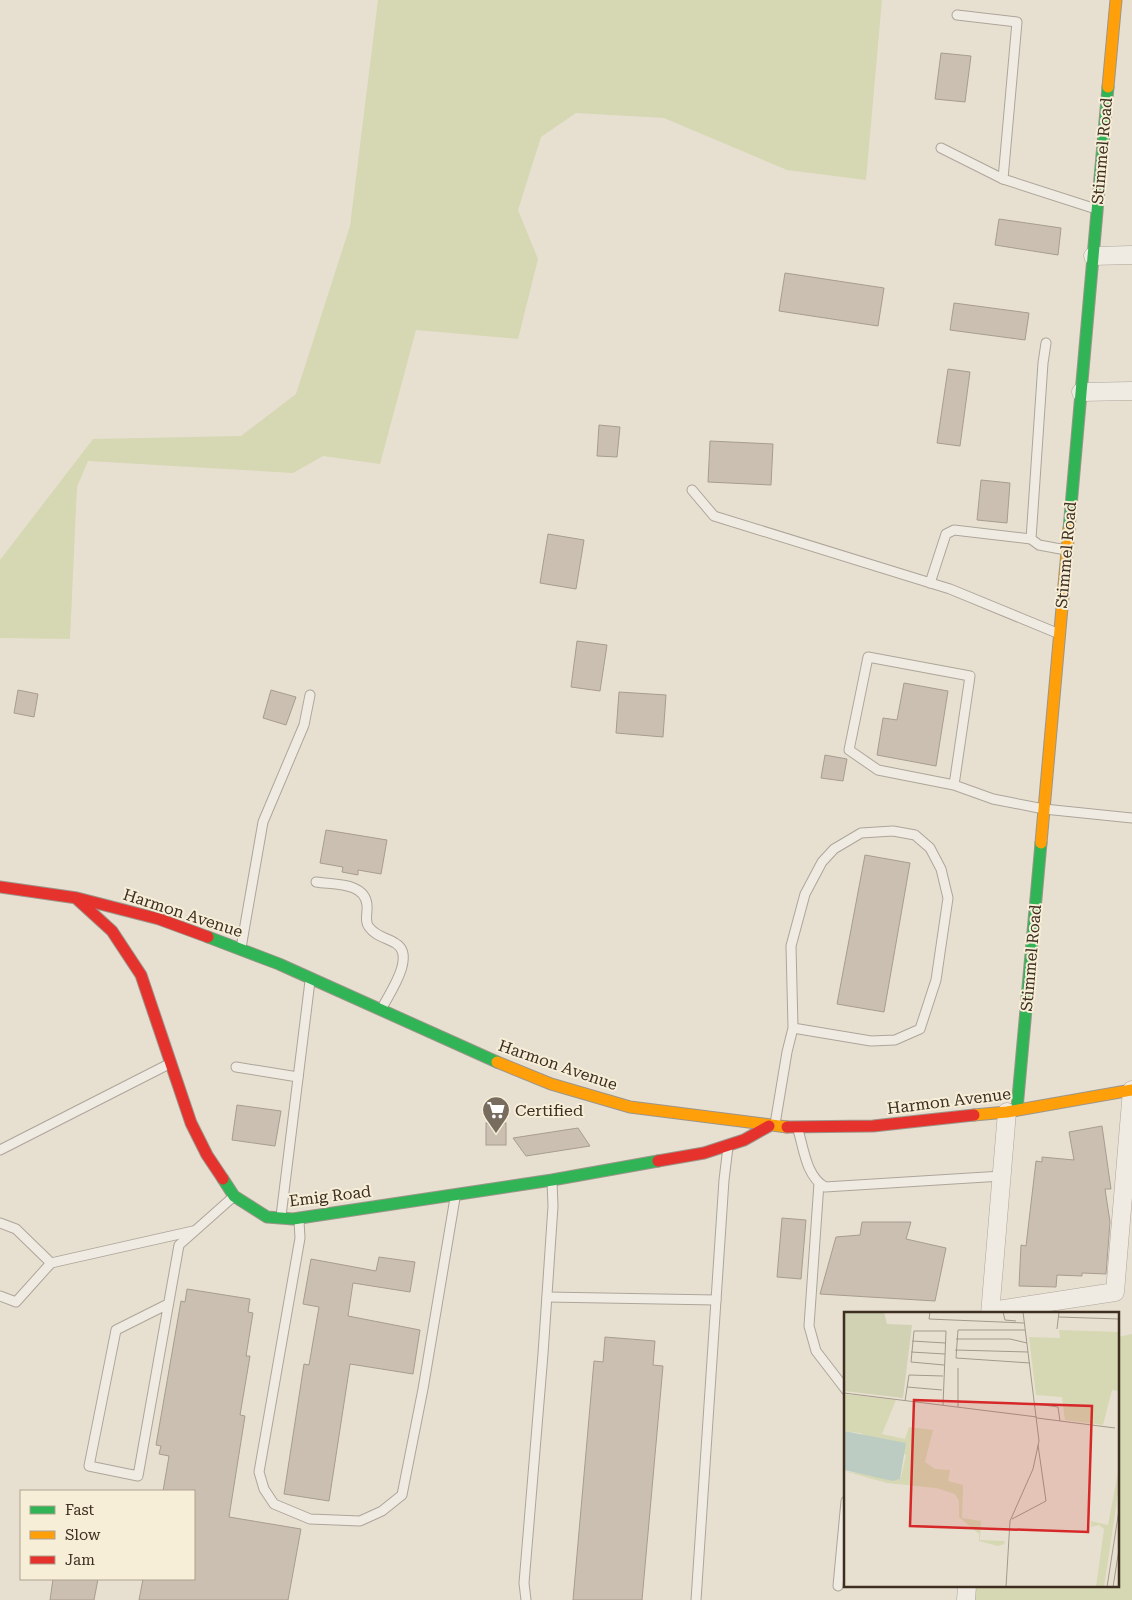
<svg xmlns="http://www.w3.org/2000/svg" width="1132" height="1600" viewBox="0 0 1132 1600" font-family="'Roboto Serif',serif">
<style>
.green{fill:#d6d7b3}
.building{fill:#cbbfb2;stroke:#a89c90}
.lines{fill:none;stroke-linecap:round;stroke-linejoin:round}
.lane-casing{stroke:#ada599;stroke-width:11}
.street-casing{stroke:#ada599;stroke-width:19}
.fast-casing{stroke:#9c958a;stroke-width:13}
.slow-casing{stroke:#9c958a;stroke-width:13}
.jam-casing{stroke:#9c958a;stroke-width:13}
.lane{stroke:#efebe3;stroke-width:9}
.street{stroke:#efebe3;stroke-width:18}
.fast{stroke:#30b455;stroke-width:11}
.slow{stroke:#ff9f0a;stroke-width:11}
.jam{stroke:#e5322d;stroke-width:11}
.labels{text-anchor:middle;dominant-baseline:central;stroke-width:4;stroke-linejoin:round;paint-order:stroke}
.street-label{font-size:16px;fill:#3d2e20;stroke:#f7eed8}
.poi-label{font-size:16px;fill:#3d2e20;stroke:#f7eed8;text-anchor:start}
.inset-road{fill:none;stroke:#a3998a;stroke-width:1}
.view{fill:#d62828;fill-opacity:0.15;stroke:#d62828;stroke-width:2.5}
.inset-edge{fill:none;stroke:#3d2e20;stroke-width:2.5}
</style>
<rect width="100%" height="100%" fill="#e7e0d1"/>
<g class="green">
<polygon points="378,0 882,0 866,180 787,170 664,118 576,113 541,137 518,210 538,259 518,339 416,330 380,464 323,456 293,473 88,461 77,487 70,639 0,638 0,560 93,439 241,436 296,394 350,226"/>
<polygon points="1132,1334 1132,1600 975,1600 976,1586 1118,1586 1118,1337"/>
</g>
<g class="building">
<polygon points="941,53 971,56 965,102 935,99"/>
<polygon points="999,219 1061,228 1058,255 995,245"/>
<polygon points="785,273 884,288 878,326 779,311"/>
<polygon points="954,303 1029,313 1025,340 950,330"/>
<polygon points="948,369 970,372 960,446 937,443"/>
<polygon points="599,425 620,427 617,457 597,456"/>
<polygon points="710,441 773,444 771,485 708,482"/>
<polygon points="981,480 1010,483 1007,523 977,520"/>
<polygon points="548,534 584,540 576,589 540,583"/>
<polygon points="577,641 607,645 600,691 571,687"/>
<polygon points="904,683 948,691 936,766 877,755 883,718 897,720"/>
<polygon points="18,690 38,694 34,717 14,713"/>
<polygon points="271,690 296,697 286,725 263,718"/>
<polygon points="619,692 666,695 663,737 616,733"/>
<polygon points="825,755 847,759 843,781 821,778"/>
<polygon points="326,830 387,840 381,874 358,870 358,875 342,872 343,867 320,863"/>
<polygon points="865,855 910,863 884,1012 837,1004"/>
<polygon points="237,1105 281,1111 275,1146 232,1140"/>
<rect x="486" y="1123" width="20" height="22"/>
<polygon points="1102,1126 1111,1189 1105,1189 1110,1222 1106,1274 1082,1273 1082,1276 1057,1275 1056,1287 1019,1286 1021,1245 1026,1246 1036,1161 1042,1162 1042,1157 1074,1160 1069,1132"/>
<polygon points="578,1128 590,1146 526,1156 513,1138"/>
<polygon points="782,1218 806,1220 801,1279 777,1277"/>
<polygon points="862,1222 911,1222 906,1239 946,1248 935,1301 820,1294 836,1237 860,1235"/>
<polygon points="379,1257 415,1262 410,1292 353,1283 348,1316 420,1330 413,1374 350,1364 329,1501 284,1494 304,1364 309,1365 319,1307 303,1304 311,1259 376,1271"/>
<polygon points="187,1289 250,1299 248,1312 253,1313 246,1356 250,1356 240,1415 245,1416 229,1517 301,1529 288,1600 139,1600 143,1579 194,1579 194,1491 163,1491 169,1456 159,1454 161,1446 156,1445 181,1301 185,1302"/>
<polygon points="605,1337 655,1341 653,1365 663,1366 642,1600 573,1600 594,1361 603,1362"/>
<polygon points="53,1579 98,1579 94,1600 50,1600"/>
</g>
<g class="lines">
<g class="lane-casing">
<g id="lane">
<polyline points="957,15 1017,22 1003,179 1096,209"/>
<polyline points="941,148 1003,179"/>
<polyline points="1046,343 1043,363 1031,539 1039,545 1066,550"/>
<polyline points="692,490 714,516 950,589 1057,633"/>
<polyline points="930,583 946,534 954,530 1031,539"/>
<polyline points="954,785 878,770 849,750 868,657 970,676 954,785 993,799 1044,809 1132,818"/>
<path d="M316 882C334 885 365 882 367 905 368 912 364 921 369 927 375 936 387 938 395 943 417 955 389 994 382 1008"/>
<polyline points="241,948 263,822 304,725 310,695"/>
<polyline points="236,1067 298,1077"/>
<polyline points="775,1124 787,1052 793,1028 871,1041 895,1040 920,1029 936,980 948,898 941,869 930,848 915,835 893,831 861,833 834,849 822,862 805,894 791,946 793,1028"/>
<path d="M798 1130C804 1149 806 1176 825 1187L1002 1176"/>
<polyline points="0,1150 169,1064"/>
<polyline points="819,1183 809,1326 816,1351 846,1390"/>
<polyline points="281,1216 310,981"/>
<polyline points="299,1221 300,1238 259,1472 264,1489 274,1504 310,1519 360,1521 382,1511 402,1495 423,1389 455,1198"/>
<polyline points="0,1223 16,1229 51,1263 193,1231"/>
<polyline points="0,1296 16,1302 51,1263"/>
<polyline points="547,1297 716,1300"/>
<polyline points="168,1304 116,1330 89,1466 138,1476 179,1245 233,1197"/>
<polyline points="838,1586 846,1501"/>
<polyline points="526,1600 524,1583 543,1354 553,1206 552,1182"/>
<polyline points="696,1600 724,1180 728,1147"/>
</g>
</g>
<g class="street-casing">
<g id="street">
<polyline points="1093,256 1132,255"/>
<polyline points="1081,392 1132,391"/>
<polyline points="991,1311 1115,1292 1132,1090"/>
<polyline points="990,1314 1007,1112"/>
<polyline points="966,1600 967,1586"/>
</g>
</g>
<g class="fast-casing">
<g id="fast">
<polyline points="1069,529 1108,87"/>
<polyline points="208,937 279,964 497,1062"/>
<polyline points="1017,1109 1041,843"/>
<polyline points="223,1179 234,1196 267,1217 293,1219 552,1180 658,1161"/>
</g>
</g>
<g class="slow-casing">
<g id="slow">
<polyline points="1108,87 1116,0"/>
<polyline points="1041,843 1069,529"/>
<polyline points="497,1062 551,1084 630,1107 787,1127"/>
<polyline points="974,1115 1007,1112 1132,1090"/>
</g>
</g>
<g class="jam-casing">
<g id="jam">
<polyline points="0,887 77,898 159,919 208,937"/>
<polyline points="78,900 112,931 141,975 191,1123 207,1155 223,1179"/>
<polyline points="787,1127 873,1126 974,1115"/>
<polyline points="658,1161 704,1153 744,1140 769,1126"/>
</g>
</g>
<use href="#lane" class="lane"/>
<use href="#street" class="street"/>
<use href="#fast" class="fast"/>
<use href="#slow" class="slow"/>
<use href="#jam" class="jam"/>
</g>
<defs>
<g id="supermarket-pin" transform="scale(1.4375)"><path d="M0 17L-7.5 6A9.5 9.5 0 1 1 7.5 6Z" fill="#786c5e" stroke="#f7eed8"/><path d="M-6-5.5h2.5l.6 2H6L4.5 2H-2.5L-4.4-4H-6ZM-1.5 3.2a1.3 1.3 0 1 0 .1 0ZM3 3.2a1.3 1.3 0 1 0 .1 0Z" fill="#fff"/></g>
</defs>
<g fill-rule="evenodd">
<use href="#supermarket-pin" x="496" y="1110"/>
</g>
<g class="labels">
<g class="street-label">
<text transform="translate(1102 151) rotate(-85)">Stimmel Road</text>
<text transform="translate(1066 555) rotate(-85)">Stimmel Road</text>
<text transform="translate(183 913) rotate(18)">Harmon Avenue</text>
<text transform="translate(1031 958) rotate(-85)">Stimmel Road</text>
<text transform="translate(558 1065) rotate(19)">Harmon Avenue</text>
<text transform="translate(949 1101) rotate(-7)">Harmon Avenue</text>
<text transform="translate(330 1196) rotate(-7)">Emig Road</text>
</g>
<g class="poi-label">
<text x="515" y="1110">Certified</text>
</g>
</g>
<g transform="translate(844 1312)">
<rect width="275" height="275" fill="#e7e0d1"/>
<path d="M215 18 275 20V79L268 78 259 113 221 108 218 85 192 83 185 25 216 26ZM0 82 52 88 38 122 61 127 65 115 89 118 81 150 91 157 106 158 104 169 119 173 118 206 137 209 136 228 161 229 160 232 154 234 135 229V222L115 205V189L111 182 92 176 43 171 0 159 54 168 57 165 62 143 16 121 0 119ZM275 155V175L260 275H252L260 217 255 213 247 215V209L264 213Z" fill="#d6d7b3"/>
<path d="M0 0H40L43 12 68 13 59 86 0 79Z" fill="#d1d1b3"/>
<path d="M0 119 62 131 56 167 49 169 0 158Z" fill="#bcccc2"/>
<path class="inset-road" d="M86 0 85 7 180 11M159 0 161 8 172 9M215 5 275 7M213 17 215 0M181 18H114L112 46 186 51M112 27H166L183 31M68 29 101 31M111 38 184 40M67 40 101 42M63 75 98 78M0 81 193 105M61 89 65 63 99 64M192 92 214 95 216 109M99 93 102 19H70L67 50 100 53M114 95V56M193 106 271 116M168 207 202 189 194 133M162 275 166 209 189 157 195 129 179 0M263 275 275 198M269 275 275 237"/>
<path class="view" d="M70 88 248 94 244 220 66 214Z"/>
<rect width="275" height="275" class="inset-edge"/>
</g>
<rect x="20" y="1490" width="175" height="90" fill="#f7eed8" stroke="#ada18e"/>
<rect x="30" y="1506" width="25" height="8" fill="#30b455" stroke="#ada18e"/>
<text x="65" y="1515" font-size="15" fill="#3d2e20">Fast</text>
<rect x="30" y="1531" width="25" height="8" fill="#ff9f0a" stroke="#ada18e"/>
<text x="65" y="1540" font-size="15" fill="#3d2e20">Slow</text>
<rect x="30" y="1556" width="25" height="8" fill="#e5322d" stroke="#ada18e"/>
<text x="65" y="1565" font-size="15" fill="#3d2e20">Jam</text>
</svg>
